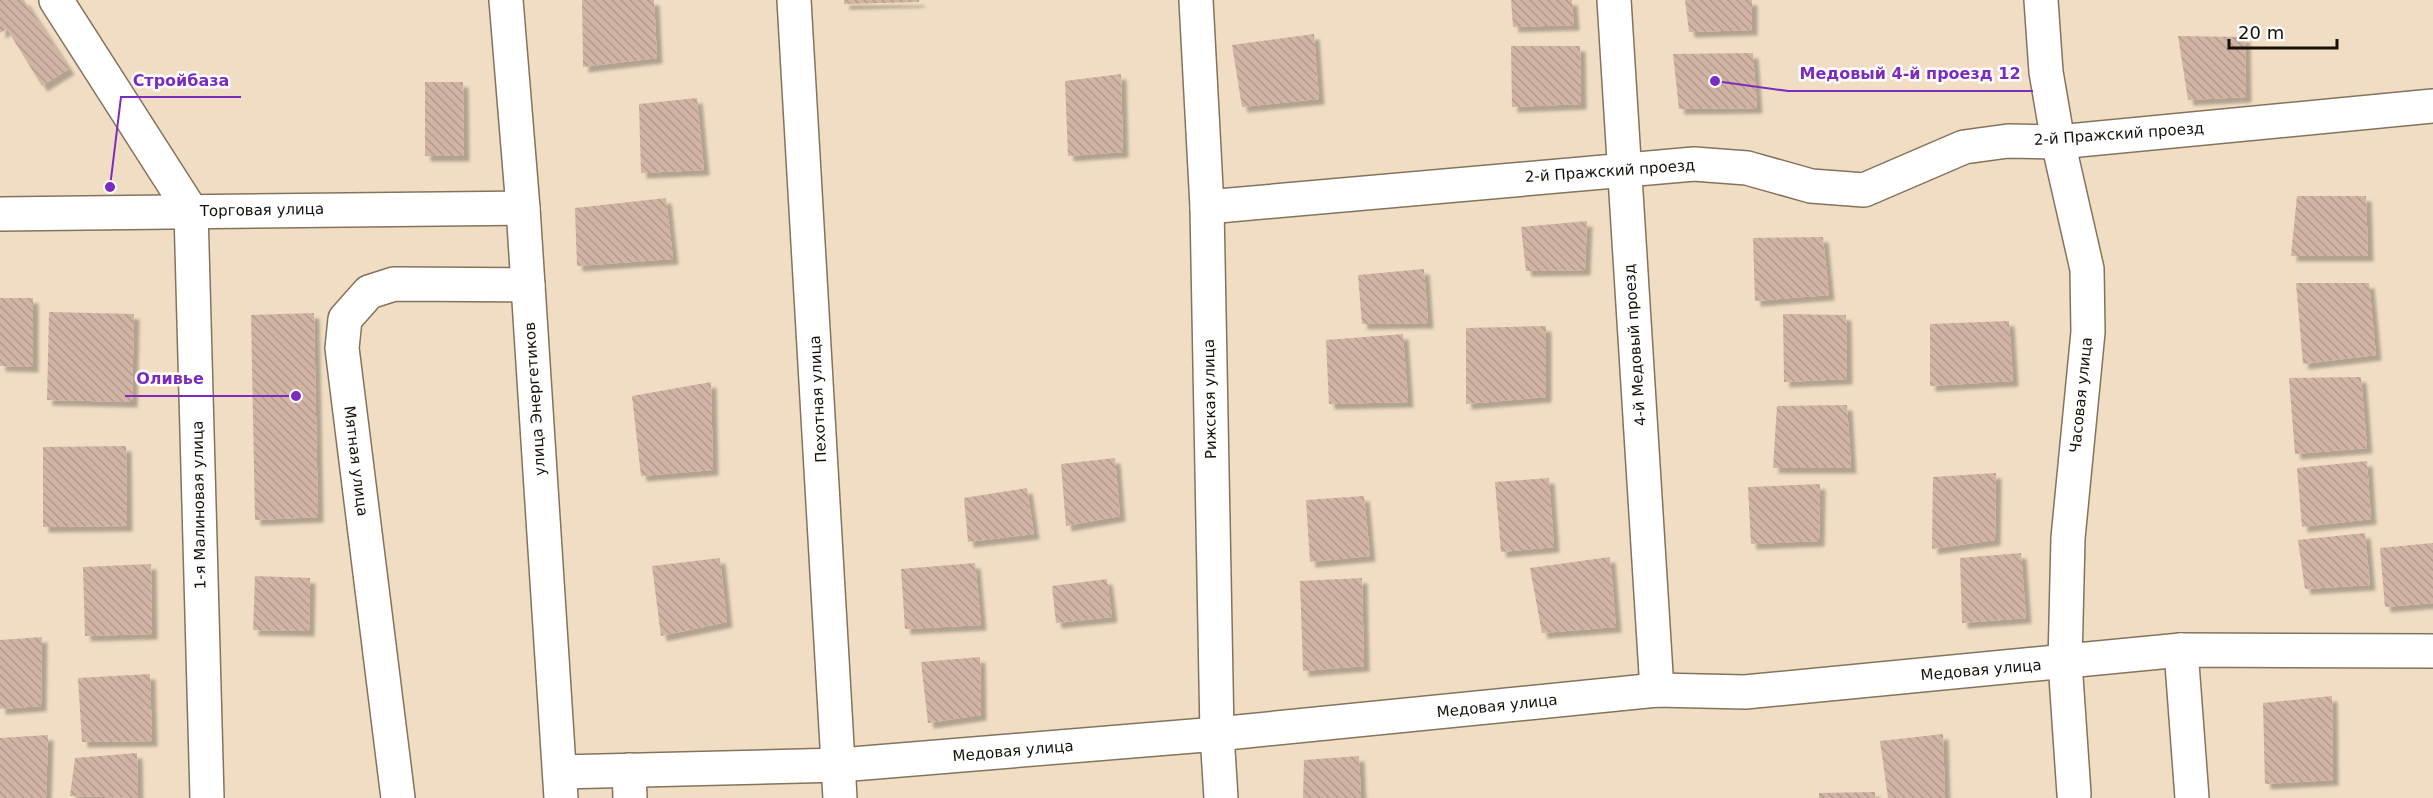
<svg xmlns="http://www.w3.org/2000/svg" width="2433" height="798" viewBox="0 0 2433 798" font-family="'DejaVu Sans',sans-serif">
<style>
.building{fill:url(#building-back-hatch);filter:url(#shadow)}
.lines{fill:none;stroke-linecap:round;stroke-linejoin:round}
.street-casing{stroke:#84735c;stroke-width:36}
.street{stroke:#fff;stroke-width:33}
.labels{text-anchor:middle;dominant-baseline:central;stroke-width:5;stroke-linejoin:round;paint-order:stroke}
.street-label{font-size:15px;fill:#171007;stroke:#fff}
.leader{fill:none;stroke:#7b2cbf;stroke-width:2}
.callout-dot{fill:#7b2cbf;stroke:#fff;stroke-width:2}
.callout-label{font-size:16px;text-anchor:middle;font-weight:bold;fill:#7b2cbf;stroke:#fff;stroke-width:5;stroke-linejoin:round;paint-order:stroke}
</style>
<defs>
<pattern id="building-back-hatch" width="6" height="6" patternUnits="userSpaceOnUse" patternTransform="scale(1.5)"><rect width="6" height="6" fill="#d2b4a5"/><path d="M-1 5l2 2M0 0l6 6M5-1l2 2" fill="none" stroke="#b49a8d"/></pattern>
<filter id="shadow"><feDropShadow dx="5.5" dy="5.5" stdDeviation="1.5" flood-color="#0004"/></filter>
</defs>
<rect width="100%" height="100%" fill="#f0ddc3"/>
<g class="building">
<polygon points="0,0 24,0 69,69 42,86 7,29 0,33"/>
<polygon points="582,0 654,0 657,58 583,67"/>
<polygon points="844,0 919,0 919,2 844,4"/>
<polygon points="1511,0 1572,0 1574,25 1513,27"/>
<polygon points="1685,0 1752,0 1752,30 1689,32"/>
<polygon points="1314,34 1319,99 1242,107 1232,45"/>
<polygon points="2178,36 2245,37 2246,97 2188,100"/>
<polygon points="1511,46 1580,46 1581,104 1512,107"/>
<polygon points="1753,53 1757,108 1679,109 1673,54"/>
<polygon points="1121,74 1123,152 1068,156 1065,81"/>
<polygon points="425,82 463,82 464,156 425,156"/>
<polygon points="697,98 704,170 641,173 639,104"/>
<polygon points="2297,196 2366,196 2368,256 2291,256"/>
<polygon points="666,198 673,259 577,266 575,208"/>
<polygon points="1587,221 1585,270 1526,271 1521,227"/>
<polygon points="1823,237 1829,295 1755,301 1753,238"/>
<polygon points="1424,269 1428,323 1362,324 1358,275"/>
<polygon points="2296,283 2369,283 2376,355 2303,364"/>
<polygon points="0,298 33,298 33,367 0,366"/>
<polygon points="49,312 134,314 132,402 47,400"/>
<polygon points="314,313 318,517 255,520 251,315"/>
<polygon points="1783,314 1846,315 1847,379 1784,382"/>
<polygon points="2009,321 2013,381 1930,386 1930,324"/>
<polygon points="1546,326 1546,397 1466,404 1466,328"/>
<polygon points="1403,334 1408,402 1329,404 1326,340"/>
<polygon points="2361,377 2367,448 2295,454 2289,378"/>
<polygon points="711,382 713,470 641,476 632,396"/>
<polygon points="1847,405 1851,468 1773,468 1777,406"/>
<polygon points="126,446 127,526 43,527 43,447"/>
<polygon points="1115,458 1120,516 1066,526 1061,464"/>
<polygon points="2367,461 2371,519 2302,527 2297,468"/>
<polygon points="1996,473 1995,540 1932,549 1933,477"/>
<polygon points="1549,478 1554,547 1501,552 1495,482"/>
<polygon points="1820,484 1819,541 1751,544 1748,487"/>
<polygon points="1027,488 1034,534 968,542 964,498"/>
<polygon points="1364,496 1370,556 1310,562 1306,500"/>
<polygon points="2365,533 2370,585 2305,589 2298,540"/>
<polygon points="2433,543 2433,603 2385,607 2380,548"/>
<polygon points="2021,553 2026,618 1962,623 1960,558"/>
<polygon points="1610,557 1616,627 1542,633 1530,568"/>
<polygon points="720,558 727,622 661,636 652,566"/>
<polygon points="975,563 981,625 905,629 901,569"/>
<polygon points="151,564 152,634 85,636 83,567"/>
<polygon points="255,576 310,578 309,631 253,630"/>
<polygon points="1362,578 1364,666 1303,671 1300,581"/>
<polygon points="1107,579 1112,617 1056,623 1052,586"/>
<polygon points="42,637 41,706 0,709 0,640"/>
<polygon points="980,657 981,715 928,723 921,662"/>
<polygon points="150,674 152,741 82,742 78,678"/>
<polygon points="2332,696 2333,780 2265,784 2263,703"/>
<polygon points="1943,734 1945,798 1888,798 1880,741"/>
<polygon points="48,735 46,798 0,798 0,738"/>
<polygon points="137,753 138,798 70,796 75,758"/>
<polygon points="1359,756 1361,798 1303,798 1304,760"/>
<polygon points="1875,792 1875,798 1819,798 1819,793"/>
</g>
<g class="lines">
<g class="street-casing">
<g id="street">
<polyline points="56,0 191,211 207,798"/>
<polyline points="506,0 523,208 561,798"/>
<polyline points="794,0 840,798"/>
<polyline points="1196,0 1207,207 1217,734 1221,798"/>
<polyline points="1614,0 1657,690"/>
<polyline points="2041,0 2046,72 2058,142 2087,269 2088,332 2068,538 2065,662 2074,794"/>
<polyline points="1207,207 1694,164 1747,168 1811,186 1864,190 1964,147 2008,141 2058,142 2433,106"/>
<polyline points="0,214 523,208"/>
<polyline points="2181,650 2192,798"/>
<polyline points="629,770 630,798"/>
<polyline points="560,772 840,765 1217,734 1657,690 1745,692 2181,650 2433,651"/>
<polyline points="398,798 342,348 345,319 369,292 394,284 528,285"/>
</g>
</g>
<use href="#street" class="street"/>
</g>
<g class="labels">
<g class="street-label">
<text transform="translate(2119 134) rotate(-4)">2-й Пражский проезд</text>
<text transform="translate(1610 171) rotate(-4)">2-й Пражский проезд</text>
<text transform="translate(262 210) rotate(-1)">Торговая улица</text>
<text transform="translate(1635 345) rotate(-94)">4-й Медовый проезд</text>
<text transform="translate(2081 395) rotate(-84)">Часовая улица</text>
<text transform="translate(535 399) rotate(-94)">улица Энергетиков</text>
<text transform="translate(818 399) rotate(-93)">Пехотная улица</text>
<text transform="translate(1210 399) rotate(-91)">Рижская улица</text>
<text transform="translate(356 461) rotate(83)">Мятная улица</text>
<text transform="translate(199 505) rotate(-91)">1-я Малиновая улица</text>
<text transform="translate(1981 670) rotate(-5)">Медовая улица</text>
<text transform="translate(1497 706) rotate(-6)">Медовая улица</text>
<text transform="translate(1013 751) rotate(-5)">Медовая улица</text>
</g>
</g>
<path class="leader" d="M1715 81L1788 91H2033M110 187L121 97H241M296 396L216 396H125"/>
<g class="callout-dot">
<circle cx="1715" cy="81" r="6"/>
<circle cx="110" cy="187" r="6"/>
<circle cx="296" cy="396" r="6"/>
</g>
<g class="callout-label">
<text x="1910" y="79">Медовый 4-й проезд 12</text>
<text x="181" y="86">Стройбаза</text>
<text x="170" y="384">Оливье</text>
</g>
<path d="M2229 39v9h108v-9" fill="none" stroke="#171007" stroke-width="3"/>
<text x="2238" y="39" font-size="18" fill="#171007" stroke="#ffffff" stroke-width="4.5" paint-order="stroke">20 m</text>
</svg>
